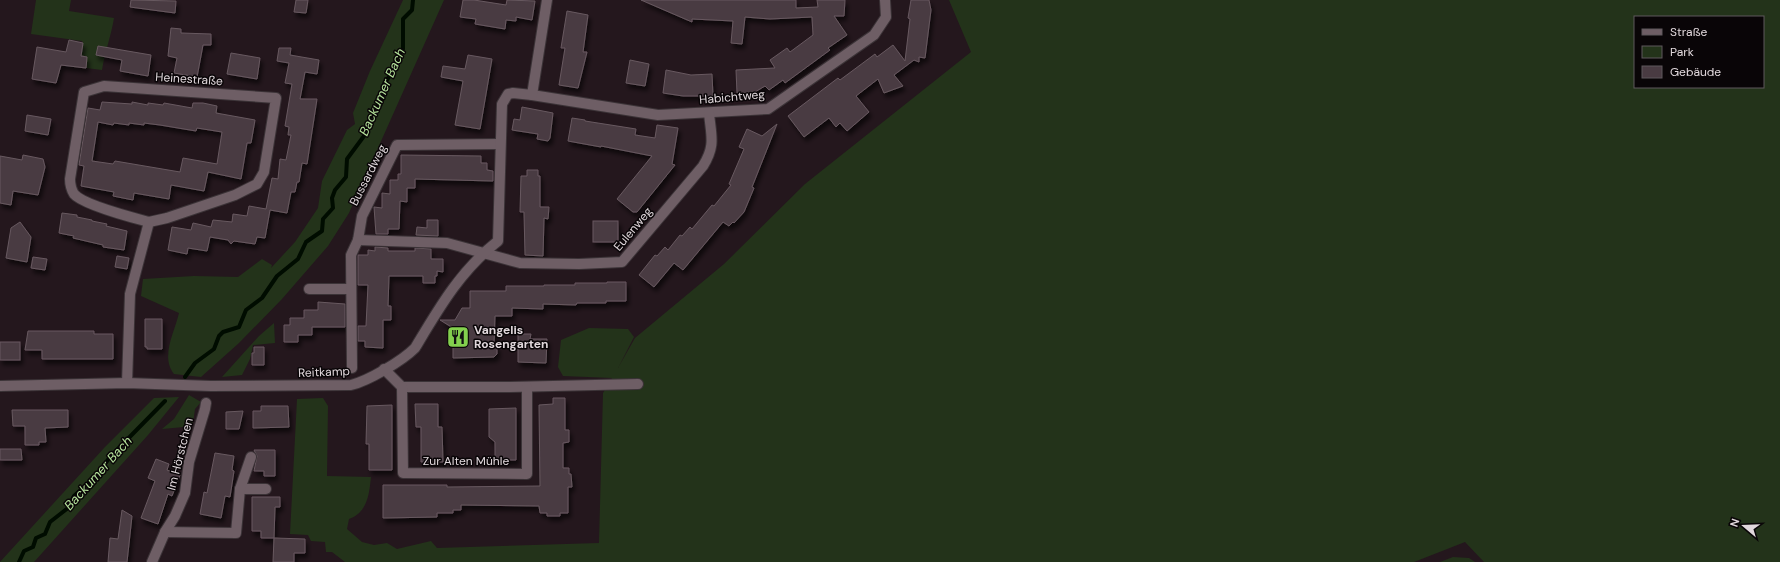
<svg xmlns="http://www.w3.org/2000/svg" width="1780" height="562" viewBox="0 0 1780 562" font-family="'DM Sans',sans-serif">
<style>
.green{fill:#23331a;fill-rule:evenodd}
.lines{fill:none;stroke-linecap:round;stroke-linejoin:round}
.stream{stroke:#000c00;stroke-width:4}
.building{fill:#493b42;stroke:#685960;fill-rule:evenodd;filter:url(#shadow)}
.minor-casing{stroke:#3b3337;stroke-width:12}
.minor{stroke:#6e5e65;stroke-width:10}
.labels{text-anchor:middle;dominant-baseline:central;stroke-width:3;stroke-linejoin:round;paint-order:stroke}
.street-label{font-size:12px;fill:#e1d8dc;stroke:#090507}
.poi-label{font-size:12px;font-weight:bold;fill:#e1d8dc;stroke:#090507;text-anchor:start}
.water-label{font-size:13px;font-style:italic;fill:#b7e59d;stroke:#090507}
</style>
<defs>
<filter id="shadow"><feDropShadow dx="2.5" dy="4.5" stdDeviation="2" flood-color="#0009"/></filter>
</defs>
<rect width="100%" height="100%" fill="#24171d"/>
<g class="green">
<path d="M36 0H71L69 11 114 18C111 36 105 52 102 70L86 68 87 57 81 56 83 43 82 41 31 34Z"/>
<path d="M403 0H444L349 213 328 246 282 299 239 343 201 377 174 374C160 357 175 331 179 313L141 296 143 279 194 276 238 277 262 259 272 265 271 268 295 242 318 208 322 181 347 130 355 124 353 113 370 71Z"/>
<path d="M949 0H1780V562H1484L1465 542 1414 562H345L332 552H326L325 542 311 541 308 535 290 534 297 399 323 398 328 406 327 476 371 477C369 494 368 512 349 519L347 529 362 542 374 545 387 543 397 549 431 541 437 548 599 543 603 393 612 378 563 376 558 367 561 340 589 328 628 329 634 337 618 368 635 338 724 264 805 184 971 52ZM1635 17H1763V87H1635Z"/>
<polygon points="274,323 275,343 253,345 250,359 242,375 222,377 259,336"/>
<polygon points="189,395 201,402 195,409 193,423 184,427 162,429 174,419"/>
<polygon points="179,397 148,435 34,562 0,562 105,447 154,398"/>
<polygon points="1453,557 1469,558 1475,562 1440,562"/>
</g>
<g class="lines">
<g class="stream">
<polyline points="185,377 195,363 214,349 219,336 223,332 239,327 246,310 262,298 277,276 298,259 306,242 322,231 323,219 333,208 332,198 335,190 346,177 347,159 364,136 370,117 382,100 384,84 396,67 396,59 403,49 403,19 412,10 413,0"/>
<polyline points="19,562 24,551 33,547 36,538 45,534 50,522 68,508 74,496 96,476 110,457 165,401"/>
</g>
</g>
<g class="building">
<polygon points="131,0 176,1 175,13 130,7"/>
<polygon points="296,0 308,0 306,13 294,12"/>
<polygon points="463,0 474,0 506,5 507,0 535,1 532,20 516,17 516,21 506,20 505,29 475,24 476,19 460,17"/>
<polygon points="641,0 796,0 796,8 818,7 817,0 845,0 844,16 834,16 847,35 828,48 830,50 785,83 783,80 769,90 765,86 755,92 737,93 736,70 775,68 770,60 787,48 790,52 813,35 812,17 770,19 745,17 742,44 731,43 733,21 692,19 692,22"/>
<polygon points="911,0 929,0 931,10 925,58 919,57 919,62 914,60 894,75 903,86 884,93 878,79 856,96 869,112 847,131 840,123 836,127 829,118 804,137 788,116 838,78 840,80 875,54 877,57 893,45 905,61 910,19 908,18"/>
<polygon points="567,11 588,15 583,52 587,52 578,88 559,85 565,48 561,48"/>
<polygon points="171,28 181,29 181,33 211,34 211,45 203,45 197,77 174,73 177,58 168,56"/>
<polygon points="69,40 83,43 81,56 87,57 86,68 61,65 56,83 32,79 37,47 66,52"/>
<polygon points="98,46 151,55 148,76 120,71 122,60 96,55"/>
<polygon points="279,48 291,48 290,55 319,60 317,74 305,72 300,99 317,99 307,164 302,163 299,182 297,182 295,192 291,192 287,213 270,210 265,238 257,237 255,244 234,241 231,244 228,240 210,237 207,251 188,248 187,254 168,250 172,227 191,230 193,223 211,227 213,220 232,222 233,214 247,216 249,206 266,209 272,178 278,179 280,159 286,160 291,135 288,135 289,127 285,126 292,84 285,83 289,63 277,61"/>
<polygon points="231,53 260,58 257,79 227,74"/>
<polygon points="468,55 492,59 480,129 455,125 463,81 441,77 443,66 465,69"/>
<polygon points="630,60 649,64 645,86 626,83"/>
<polygon points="666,70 691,75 712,74 713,96 683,96 663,93"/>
<path d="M102 102 132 104V102L148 105V103L163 105 164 103 192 108 193 103H203L217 106 216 113 255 120 251 143H247L241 179 208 172 204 191 171 185 169 199 134 193 133 200 113 196 114 192 81 186 84 166 79 165 88 108 100 110ZM98 122 113 125 114 123 129 125V123L144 125V123L160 125 196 131 197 128 222 132 217 164 183 158 180 172 115 161 113 164 92 161Z"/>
<polygon points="522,107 553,113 550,138 548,141 537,139 538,134 512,130 514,119 520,120"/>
<polygon points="27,115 51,119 48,135 25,131"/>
<polygon points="572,118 585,120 585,121 636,129 635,135 655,138 657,125 678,128 672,164 675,165 637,212 633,212 617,199 652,156 601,146 601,147 568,141"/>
<polygon points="777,124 752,187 754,188 744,212 734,223 733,222 729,226 723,222 683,270 674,263 654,287 639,275 655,255 657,256 665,247 668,250 680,235 682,236 690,227 692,229 712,205 714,206 731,185 729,184 744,149 739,147 747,129 762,136"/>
<polygon points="23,155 43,159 45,167 38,195 13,191 11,205 0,203 0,156 22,160"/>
<polygon points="401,155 481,156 481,163 487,163 487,170 493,171 493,181 415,179 415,188 407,188 407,202 400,201 399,229 388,229 388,234 376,234 374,207 382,208 382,193 390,194 390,180 398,180 398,174 401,174"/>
<polygon points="527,170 538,170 538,176 540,176 540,207 549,207 548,219 544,218 543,256 525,255 524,212 520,212 521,176 527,176"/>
<polygon points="62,213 77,215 77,217 92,220 92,221 107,224 106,226 127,231 124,250 103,247 103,245 73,238 74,236 59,233"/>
<polygon points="427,220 438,220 438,236 416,235 417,227 427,228"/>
<rect x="593" y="221" width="25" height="21"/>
<polygon points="20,222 31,237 27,262 6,258 11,228"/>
<polygon points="375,247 388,248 388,251 415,251 415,248 431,249 431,259 443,259 443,272 437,271 437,276 435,276 435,283 423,283 423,276 389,276 388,306 391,306 391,320 383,320 383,348 365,347 365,341 358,341 358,326 366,326 368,285 358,285 358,255 368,255 368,250 375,251"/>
<polygon points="117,256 129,258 127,269 115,267"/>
<polygon points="33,257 47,259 45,270 31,268"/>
<polygon points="607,282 626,282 626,301 606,301 606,303 577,303 576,305 543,304 543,309 512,308 512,316 495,316 494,344 497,347 497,354 494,357 453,358 453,328 440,320 455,320 462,308 470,308 470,291 506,291 506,286 544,286 544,285 575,285 575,283 607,283"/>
<polygon points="318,302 345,304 345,327 312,327 312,335 298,335 298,342 284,342 284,325 290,325 290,318 304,318 304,310 318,310"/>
<polygon points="145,319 162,319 162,349 147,349 147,347 145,347"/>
<polygon points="28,331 94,331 94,334 113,334 113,359 42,359 42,350 25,350"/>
<polygon points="518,334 531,334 530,339 547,339 546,363 518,362"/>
<rect x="0" y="342" width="20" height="18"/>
<polygon points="254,347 264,347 264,365 252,365 252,353 254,353"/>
<polygon points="553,398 565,398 565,430 569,430 569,442 563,443 563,468 569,468 569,474 571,474 572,487 568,487 568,513 560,513 560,516 547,516 547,513 540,513 539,506 461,505 461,510 453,510 453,513 437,513 437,517 383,518 383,485 447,485 447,487 540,486 539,405 553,404"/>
<polygon points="415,404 438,404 438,427 442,427 443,462 421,462 421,427 416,427"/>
<polygon points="392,405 392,470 369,470 369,444 366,444 367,406"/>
<polygon points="261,406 288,406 289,427 253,428 253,411 261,411"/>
<polygon points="516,408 516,460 508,460 505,463 502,460 495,460 495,442 489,437 489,409"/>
<polygon points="12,410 68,410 68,427 45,428 46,442 39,442 39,445 25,445 25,426 13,426"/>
<polygon points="243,411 239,429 226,429 226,412"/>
<polygon points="0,449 21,449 22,460 0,460"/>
<polygon points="254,450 275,450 275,476 264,476 264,471 254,471 257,456"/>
<polygon points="215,453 234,456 232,470 234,471 230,497 225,496 221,518 200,514 204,492 207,493"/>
<polygon points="156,459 169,464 167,470 180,475 172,496 168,494 158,524 141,518 155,481 148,478"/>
<polygon points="252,497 280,497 280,507 275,507 274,538 261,538 261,531 252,531"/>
<polygon points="122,510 132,516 127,562 108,562 110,538 118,539"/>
<polygon points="274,538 305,539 305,553 294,553 294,562 273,562"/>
</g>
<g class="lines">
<g class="minor-casing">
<g id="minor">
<polyline points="532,95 658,115 768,109 874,35 886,17 885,0"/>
<path d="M358 240 447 243 520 263 579 264 622 262 703 166C716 145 711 136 709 113"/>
<polyline points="309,289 351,289"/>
<polyline points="352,368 351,255 358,240 362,216 397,145 500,144"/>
<polyline points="384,369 402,387 510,387 638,384"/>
<path d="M127 383 130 294 149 222C134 218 83 205 74 194 71 189 70 184 70 179L84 92 104 86 276 98 264 172 257 184 235 195 167 218 149 222"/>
<path d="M0 386 127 383 211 386 351 385C368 381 402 361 415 348 439 308 460 271 498 241L502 104 508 94 513 93 532 95 547 0"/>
<polyline points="402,387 403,473 527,474 527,387"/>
<polyline points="240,489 266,489"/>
<polyline points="165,532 236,533 240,489 251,457"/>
<polyline points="152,562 165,532 175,516 185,493 189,462 205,409 206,403"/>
</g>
</g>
<use href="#minor" class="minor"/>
</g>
<defs>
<g id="restaurant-square" transform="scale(1.15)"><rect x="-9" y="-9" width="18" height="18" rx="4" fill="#83d04e" stroke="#090507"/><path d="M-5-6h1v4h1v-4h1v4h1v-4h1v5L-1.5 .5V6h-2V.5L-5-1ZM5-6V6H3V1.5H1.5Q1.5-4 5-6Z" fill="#111"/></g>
</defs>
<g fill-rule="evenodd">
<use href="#restaurant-square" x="458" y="337"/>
</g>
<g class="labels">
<g class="street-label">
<text transform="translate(189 79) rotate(4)">Heinestraße</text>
<text transform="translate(732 97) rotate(-5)">Habichtweg</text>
<text transform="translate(368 175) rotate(-63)">Bussardweg</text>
<text transform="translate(633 229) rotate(-50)">Eulenweg</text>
<text transform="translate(324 372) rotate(-2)">Reitkamp</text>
<text transform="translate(180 454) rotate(-76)">Im Hörstchen</text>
<text x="466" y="461">Zur Alten Mühle</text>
</g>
<g class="poi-label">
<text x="474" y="330">Vangelis<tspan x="474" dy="14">Rosengarten</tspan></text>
</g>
<g class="water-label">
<text transform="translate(382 92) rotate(-66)">Backumer Bach</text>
<text transform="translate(98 473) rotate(-48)">Backumer Bach</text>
</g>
</g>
<rect x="1634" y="16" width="130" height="72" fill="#090507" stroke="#5f595c"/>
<rect x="1642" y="29" width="20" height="6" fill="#6e5e65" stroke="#5f595c"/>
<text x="1670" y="36" font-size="12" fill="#e1d8dc">Straße</text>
<rect x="1642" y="46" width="20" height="12" fill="#23331a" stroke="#5f595c"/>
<text x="1670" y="56" font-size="12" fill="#e1d8dc">Park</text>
<rect x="1642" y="66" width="20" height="12" fill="#493b42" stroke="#5f595c"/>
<text x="1670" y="76" font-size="12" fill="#e1d8dc">Gebäude</text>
<g transform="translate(1744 526) rotate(289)" stroke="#090507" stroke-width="3" paint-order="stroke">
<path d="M0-3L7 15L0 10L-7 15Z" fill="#e1d8dc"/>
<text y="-6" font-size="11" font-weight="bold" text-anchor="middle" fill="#e1d8dc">N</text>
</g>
</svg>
